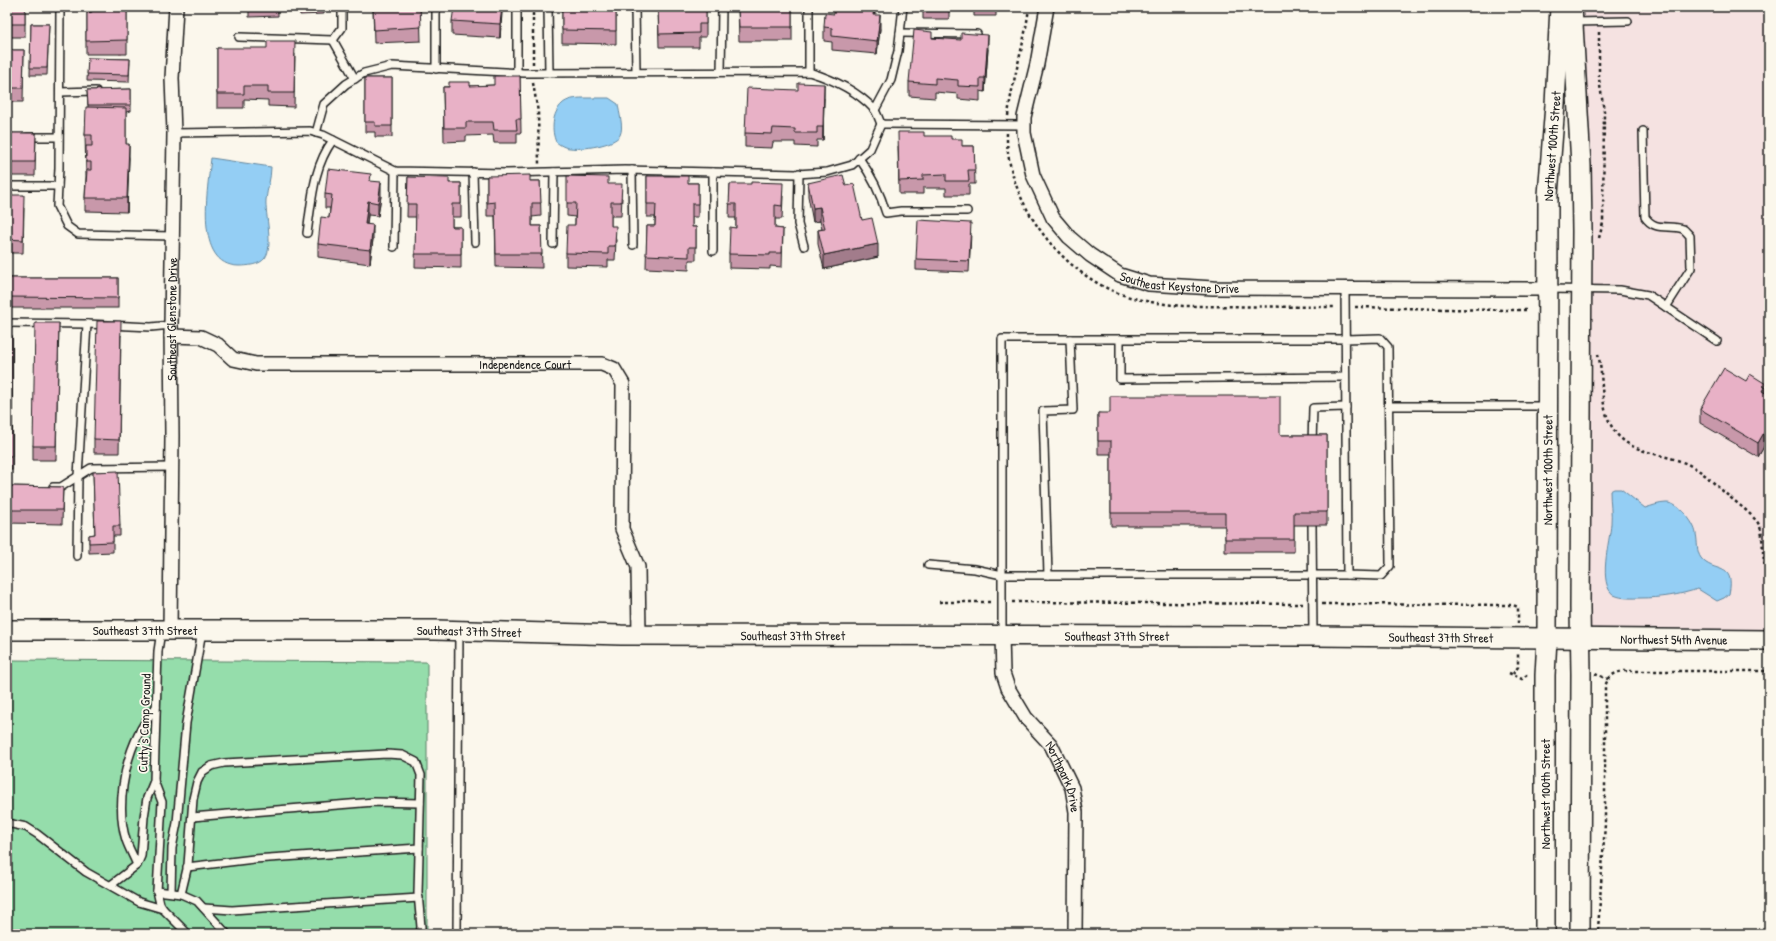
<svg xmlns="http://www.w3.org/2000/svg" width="1776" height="941" viewBox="0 0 1776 941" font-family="'Patrick Hand',sans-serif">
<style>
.built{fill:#f5e2e1}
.green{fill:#95ddab;stroke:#587c64}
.water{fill:#94cef4;stroke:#64879e}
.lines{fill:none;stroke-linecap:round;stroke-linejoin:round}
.lane-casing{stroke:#1c1c1c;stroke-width:10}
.street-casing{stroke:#1c1c1c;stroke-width:16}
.secondary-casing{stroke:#1c1c1c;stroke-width:22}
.path{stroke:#1c1c1c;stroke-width:2.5;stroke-dasharray:3 3;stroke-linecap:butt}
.lane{stroke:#fbf7ec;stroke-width:7}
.street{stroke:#fbf7ec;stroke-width:13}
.secondary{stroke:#fbf7ec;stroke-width:19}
.wall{fill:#c898aa;stroke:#1c1c1c}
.shaded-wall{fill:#a27c8b;stroke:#1c1c1c}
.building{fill:#e8b1c6;stroke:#1c1c1c}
.labels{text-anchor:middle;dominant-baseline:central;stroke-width:3.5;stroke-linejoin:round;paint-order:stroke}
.street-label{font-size:13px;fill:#1c1c1c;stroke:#fbf7ec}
</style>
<rect width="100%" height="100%" fill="#fbf7ec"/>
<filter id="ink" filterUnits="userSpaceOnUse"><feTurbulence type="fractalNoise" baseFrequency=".025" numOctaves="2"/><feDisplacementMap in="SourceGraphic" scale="8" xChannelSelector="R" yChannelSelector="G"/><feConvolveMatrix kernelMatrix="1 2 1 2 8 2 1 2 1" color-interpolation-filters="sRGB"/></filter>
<g filter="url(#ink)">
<polygon class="built" points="1572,7 1769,7 1769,631 1596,630 1588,627 1573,262"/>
<polygon class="green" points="7,660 427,662 427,934 7,934"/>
<g class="water">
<path d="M583 98H609L618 104C619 113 624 127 620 135 615 145 581 150 570 148 565 148 560 145 556 142 551 131 552 113 562 104 567 99 576 98 583 98Z"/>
<path d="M211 158 271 167C271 179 267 189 266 200 265 215 274 246 265 258 260 265 247 266 239 266 193 266 208 187 211 158Z"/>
<path d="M1614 489H1621L1645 508C1652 506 1659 503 1666 503 1678 502 1695 523 1696 534 1698 542 1696 551 1701 558 1713 574 1736 561 1729 594L1724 598 1717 601 1698 589C1679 595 1661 598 1641 598 1633 598 1622 599 1614 595 1597 584 1610 541 1611 524 1612 513 1610 502 1610 491Z"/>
</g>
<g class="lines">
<g class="lane-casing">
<g id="lane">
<polyline points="60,7 59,168 57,206 67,226 78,234 172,236"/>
<polyline points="517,7 517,73"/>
<polyline points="548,7 549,73"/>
<polyline points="635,7 636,72"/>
<polyline points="1574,22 1628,21"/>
<polyline points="900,33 977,34"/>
<polyline points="239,37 333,40 342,28 342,7"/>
<polyline points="333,40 355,79"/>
<polyline points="436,69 436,7"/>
<polyline points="721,72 722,7"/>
<polyline points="809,72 809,7"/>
<polyline points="60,92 96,91"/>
<polyline points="875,110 891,80 898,51 903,7"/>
<path d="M1643 131 1645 217C1655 232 1669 224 1683 229 1685 230 1688 234 1690 236L1691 268 1666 307"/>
<polyline points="174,133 310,131 323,135 395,171 507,173 625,170 797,174 827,172 852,165 870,149 881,124"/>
<path d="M316 133 324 104 346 84 364 73 392 66 524 73 809 72C832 79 857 91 874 109 877 113 879 119 881 124L1024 125"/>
<polyline points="27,137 59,137"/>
<path d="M859 158C872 176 880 192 886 213L901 211H967"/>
<polyline points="632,170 633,245"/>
<polyline points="473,172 475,242"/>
<polyline points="713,172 713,251"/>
<polyline points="799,173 798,224 804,246"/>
<polyline points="7,186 58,186"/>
<path d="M307 233C312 200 313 167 333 140"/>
<polyline points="553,244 554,172"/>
<polyline points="394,247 395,171"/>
<polyline points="1548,289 1620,290 1648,295 1717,341"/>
<polyline points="7,323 87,324 151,327 171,325"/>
<polyline points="1120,339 1120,379 1345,377"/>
<polyline points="1389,406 1547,406"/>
<polyline points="1312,444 1313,408 1346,407"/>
<polyline points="53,487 61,487 91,468 172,467"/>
<polyline points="1312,525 1313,635"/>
<polyline points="77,556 78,476 87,324"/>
<polyline points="928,565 975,569 1002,575 1347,575"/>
<polyline points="1048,575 1043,411 1073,410 1070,339"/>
<polyline points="161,631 158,651 154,781 162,802 157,891 160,904 163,909"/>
<path d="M1002 635V339H1345L1380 338 1388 347 1390 566 1381 576 1347 575C1346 479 1346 384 1345 288"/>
<polyline points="192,817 374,802 420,803"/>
<polyline points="7,823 26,827 37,834 86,872 139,902 163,909 188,934"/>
<path d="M137 865C134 857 129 849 126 840 116 808 124 762 139 733 143 724 150 715 156 707"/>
<polyline points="187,867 254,859 419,848"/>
<polyline points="111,885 137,865 141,856 144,817 147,798 154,781"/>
<polyline points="157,891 181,894 197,901 227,934"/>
<polyline points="171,892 172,848 177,823 186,723 202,631"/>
<polyline points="181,894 188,865 193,799 197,782 202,772 211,766 224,763 387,754 402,755 416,762 421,775 418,893 421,927 420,934"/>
<polyline points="204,908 232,910 262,908 419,898"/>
<polyline points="457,934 459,632"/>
</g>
</g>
<g class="street-casing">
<g id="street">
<path id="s1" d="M1047 7 1037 64 1024 117V133L1033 175 1053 218 1069 237 1090 255 1120 275 1149 284 1213 288 1548 289"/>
<path id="s2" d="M171 336 201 337 218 345 233 359 256 364H602L614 369 623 384 622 529 638 567 639 635"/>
<path id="s3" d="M170 631 172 436 171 325 174 133 172 78 176 7"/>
<path id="s4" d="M1002 636 1003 673 1008 688 1026 718 1051 745 1072 788 1076 812 1075 934"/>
</g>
</g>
<g class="secondary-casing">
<g id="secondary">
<polyline points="1572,7 1581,165 1582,231 1580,608 1581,674 1580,934"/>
<path id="s5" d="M7 630H435L621 635 1313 636 1769 640"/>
<path id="s6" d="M1545 934V675L1547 639 1548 195 1555 105 1560 7"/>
</g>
</g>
<g class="path">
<polyline points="533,7 533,64"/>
<polyline points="1599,7 1599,13"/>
<polyline points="533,83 538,112 539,164"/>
<path d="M1008 116C1012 79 1025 44 1029 7"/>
<path d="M1007 133C1005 198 1058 270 1118 293 1139 301 1161 304 1183 306L1336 307"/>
<polyline points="1599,238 1603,223 1604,111 1599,79 1599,30"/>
<path d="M1355 307C1412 308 1470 310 1527 310"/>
<path d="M1598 354C1604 377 1599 401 1610 423 1625 457 1666 451 1693 467 1706 474 1713 483 1724 492 1735 502 1749 511 1758 523 1766 535 1759 559 1769 573"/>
<polyline points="939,602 993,602"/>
<polyline points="1012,602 1303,604"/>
<polyline points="1322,604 1513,605 1518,607 1518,623"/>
<polyline points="1509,673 1522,679 1527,675 1530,675"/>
<polyline points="1513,674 1518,667 1518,652"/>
<polyline points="1595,674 1608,679"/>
<path d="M1598 930 1605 824V686C1609 676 1613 673 1624 671H1769"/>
</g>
<use href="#lane" class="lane"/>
<use href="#street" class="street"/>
<use href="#secondary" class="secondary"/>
</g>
<g class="wall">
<rect x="7" y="7" width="18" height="30"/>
<polygon points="87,7 127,7 127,54 86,54 86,31 87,31"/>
<polygon points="249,7 324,7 324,14 300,15 299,7 278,8 278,16 249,17"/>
<polygon points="373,7 420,7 421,41 374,43"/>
<polygon points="502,7 500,38 452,35 452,21"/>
<polygon points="562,7 616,7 616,44 562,43"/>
<polygon points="658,7 706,7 706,37 699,37 699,47 659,47"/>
<polygon points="738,7 792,7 792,41 739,41"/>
<polygon points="835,7 875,7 875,15 880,29 877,54 832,50 832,42 824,41 824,27 834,14"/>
<polygon points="923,7 996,7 996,16 974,16 974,11 949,11 949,19 923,19"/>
<polygon points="31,24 49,24 47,75 30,75"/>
<polygon points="932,38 988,49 985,92 980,91 980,101 958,99 958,94 935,92 935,98 909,96 909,82"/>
<polygon points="217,48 295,54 294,107 268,106 268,100 244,99 244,108 217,108"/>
<polygon points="7,50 24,50 23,102 7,102"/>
<polygon points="88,58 130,59 129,82 87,81"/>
<polygon points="520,76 521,133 517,133 517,143 494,143 493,135 466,136 466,141 444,142 443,87 470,86 494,85"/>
<polygon points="365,78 392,78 392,137 375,137 375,132 365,132"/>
<polygon points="131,89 131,111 126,112 126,144 129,158 127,212 85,211 85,198 86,176 85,135 88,107 87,90"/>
<polygon points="824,98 823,140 817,140 817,147 795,146 795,142 773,142 772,148 745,147 745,133"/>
<polygon points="7,133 36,133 35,176 7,176"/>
<polygon points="951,139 962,146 974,146 975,184 969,184 969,195 946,195 946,188 923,188 923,194 899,194 898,146"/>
<polygon points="487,176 530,181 540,181 541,216 532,217 532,226 541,226 542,268 496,267 495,216 487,216"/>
<polygon points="647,176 688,183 698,183 698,217 692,217 692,227 696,227 696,260 689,260 689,270 646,268 647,226 655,226 655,217 647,217"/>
<polygon points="408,177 449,183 461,183 461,217 452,217 452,227 461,227 461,268 415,267 416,217 407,217"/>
<polygon points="371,181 381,196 378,216 368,215 367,225 373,239 370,264 318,257 318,244 329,218 330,208 325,208 325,194"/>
<polygon points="808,183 846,186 862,220 878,257 824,269 818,244 818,230 822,229 820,221 813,222 808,196"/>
<polygon points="608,184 622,198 621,216 611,216 611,226 616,240 615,260 608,260 608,267 566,266 566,253 575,225 575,217 567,216 567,203"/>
<polygon points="730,184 783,196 782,219 775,219 775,228 783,229 782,267 770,266 770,269 729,268 729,254 736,228 736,218 729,218"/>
<polygon points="7,195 24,208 23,253 7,253"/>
<polygon points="971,233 969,272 916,270 916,259"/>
<rect x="7" y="278" width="111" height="30"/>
<polygon points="59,323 56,460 33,460 33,446"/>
<polygon points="121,335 119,453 94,453 94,439"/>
<rect x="7" y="336" width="5" height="134"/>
<polygon points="1766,393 1769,395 1769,438 1758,457 1700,423 1700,409"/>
<polygon points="1098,413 1280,435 1327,435 1327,525 1294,525 1294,552 1225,552 1225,526 1111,526 1111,454 1098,454"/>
<polygon points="93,472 120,526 120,536 113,536 113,552 89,553 89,535 95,534"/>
<polygon points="7,486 63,487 62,524 7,523"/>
</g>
<g class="shaded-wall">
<polygon points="502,7 502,14 500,38 500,24"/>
<polygon points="874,7 875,7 873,28 873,15"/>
<polygon points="880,15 880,29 877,54 877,41"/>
<polygon points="988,35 988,49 985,92 985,78"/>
<polygon points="824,84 824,98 823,140 823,127"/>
<polygon points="129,144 129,158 127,212 127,198"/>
<polygon points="381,182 381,196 378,216 378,203"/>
<polygon points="368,201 368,215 365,238 365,224"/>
<polygon points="820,207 820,221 813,222 813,208"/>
<polygon points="373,225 373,239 370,264 370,250"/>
<polygon points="878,244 878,257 824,269 824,255"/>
<polygon points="1766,384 1766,397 1762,391"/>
<polygon points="1769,424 1769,438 1758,457 1758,443"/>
</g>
<g class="building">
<rect x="7" y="7" width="18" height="17"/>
<polygon points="91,7 127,7 127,40 86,41 86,31 87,31 87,13 92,12"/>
<polygon points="373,7 420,7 421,27 374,30"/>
<polygon points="454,7 502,7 500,24 452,21"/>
<polygon points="562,7 616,7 616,31 562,30"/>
<polygon points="658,7 706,7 706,24 699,24 699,33 659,34"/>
<polygon points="738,7 792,7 792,27 739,27"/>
<polygon points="835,7 874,7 873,15 880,15 877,41 832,36 832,28 824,27 825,13 834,14"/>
<polygon points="31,24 49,24 47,68 30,68"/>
<polygon points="914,30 932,32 932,38 961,40 961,33 988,35 985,78 980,78 980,87 958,86 958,80 935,78 935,84 909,82"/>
<polygon points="267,41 295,41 294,93 268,93 268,86 244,86 244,94 217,94 217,48 267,48"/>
<polygon points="7,50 24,50 23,88 7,88"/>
<polygon points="88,58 130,59 129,75 87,74"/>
<polygon points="494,76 520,76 521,119 516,119 517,130 494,130 493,122 466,122 466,128 444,128 443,87 449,87 449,82 470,82 470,86 494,85"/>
<polygon points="365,78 392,78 392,126 375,126 375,122 365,122"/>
<polygon points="798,83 824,84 823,127 817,127 817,133 795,133 795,129 773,128 772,134 745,133 747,88 798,90"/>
<polygon points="131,89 131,105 88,105 87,90"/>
<polygon points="86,107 126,108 126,144 129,144 127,198 85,198 87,170 91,170 91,162 86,162 86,146 92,146 92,135 85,135"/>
<polygon points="898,132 924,132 924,136 951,136 951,139 962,139 962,146 974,146 975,170 968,170 969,181 946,181 946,174 923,175 923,180 899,181"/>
<polygon points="7,133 36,133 35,162 7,162"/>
<polygon points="328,169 371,174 370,181 381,182 378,203 368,201 365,224 373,225 370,250 318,244 321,217 329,218 332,195 325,194"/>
<polygon points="530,175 530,181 540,181 541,203 532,203 532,226 541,226 542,254 496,254 495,202 487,203 487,176"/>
<polygon points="843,175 846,186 854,184 862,220 872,218 878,244 824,255 818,230 825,229 820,207 813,208 808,183"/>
<polygon points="567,176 608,177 608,184 622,184 621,202 611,202 611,226 616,226 615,246 608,246 608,254 566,253 567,225 575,225 576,203 567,203"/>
<polygon points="647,176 688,176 688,183 698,183 698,204 692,204 692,227 696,227 696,247 689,247 689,257 646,255 647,226 655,226 656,204 647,204"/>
<polygon points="408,177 449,178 449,183 461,183 461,204 452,204 452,227 461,227 461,254 415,254 416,204 407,204"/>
<polygon points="751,182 783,183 782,206 775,205 775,228 783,229 782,253 770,253 770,255 729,254 730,227 736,228 736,204 729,204 730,184 751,184"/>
<polygon points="7,195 24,195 23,240 7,239"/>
<polygon points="918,220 971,223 969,261 916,259"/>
<polygon points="7,278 118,278 118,298 7,297"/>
<polygon points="97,321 121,321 119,440 94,439"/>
<polygon points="35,323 59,323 56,446 33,446"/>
<rect x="7" y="336" width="5" height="120"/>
<polygon points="1724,368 1746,381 1750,374 1766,384 1762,391 1769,395 1769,424 1758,443 1700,409"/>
<polygon points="1110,396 1280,396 1280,435 1327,435 1327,512 1294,512 1294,539 1225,539 1225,513 1111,513 1111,441 1098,441 1098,413 1110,413"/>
<polygon points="118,471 120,526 113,526 113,542 89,543 89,535 95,534 93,472"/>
<polygon points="7,486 63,487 62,510 7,510"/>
</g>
</g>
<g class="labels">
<g class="street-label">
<text stroke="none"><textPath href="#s6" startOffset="788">Northwest 100th Street</textPath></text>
<text stroke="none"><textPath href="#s1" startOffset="368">Southeast Keystone Drive</textPath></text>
<text stroke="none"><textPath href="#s3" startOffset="312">Southeast Glenstone Drive</textPath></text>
<text stroke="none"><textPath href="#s2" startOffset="362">Independence Court</textPath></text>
<text stroke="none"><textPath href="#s6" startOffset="464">Northwest 100th Street</textPath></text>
<text stroke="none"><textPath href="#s5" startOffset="138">Southeast 37th Street</textPath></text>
<text stroke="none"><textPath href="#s5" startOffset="462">Southeast 37th Street</textPath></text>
<text stroke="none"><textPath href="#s5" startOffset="786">Southeast 37th Street</textPath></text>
<text stroke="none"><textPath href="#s5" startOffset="1110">Southeast 37th Street</textPath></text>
<text stroke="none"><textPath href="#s5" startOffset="1434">Southeast 37th Street</textPath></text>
<text stroke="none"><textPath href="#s5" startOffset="1667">Northwest 54th Avenue</textPath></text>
<text transform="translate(144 723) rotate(-88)">Cutty's Camp Ground</text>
<text stroke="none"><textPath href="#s4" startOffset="159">Northpark Drive</textPath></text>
<text transform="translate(1545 794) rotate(-90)">Northwest 100th Street</text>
</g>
</g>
<rect width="1776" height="941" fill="none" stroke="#fbf7ec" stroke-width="24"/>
<rect x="12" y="12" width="1752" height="917" fill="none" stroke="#1c1c1c" stroke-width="1.5" filter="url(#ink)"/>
</svg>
